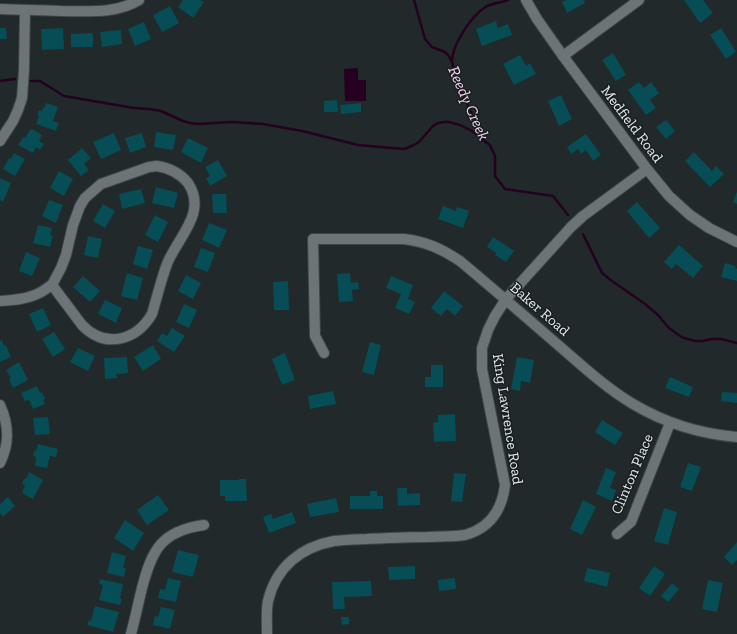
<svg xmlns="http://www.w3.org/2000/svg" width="737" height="634" viewBox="0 0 737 634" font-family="'Zilla Slab',serif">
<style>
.water{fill:#250021}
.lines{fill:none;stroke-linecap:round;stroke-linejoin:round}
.stream{stroke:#250021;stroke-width:2.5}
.building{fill:#064d56}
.minor-casing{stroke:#3e4547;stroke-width:12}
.minor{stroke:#6b7476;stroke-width:10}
.labels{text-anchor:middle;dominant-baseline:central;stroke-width:3;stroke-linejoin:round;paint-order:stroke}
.street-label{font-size:15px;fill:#e4e9ea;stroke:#181f20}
.water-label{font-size:16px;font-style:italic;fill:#f7d4f1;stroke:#181f20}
</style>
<rect width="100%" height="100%" fill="#21292a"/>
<polygon class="water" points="358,68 358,80 366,80 366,101 345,101 344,69"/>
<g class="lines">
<g class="stream">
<polyline points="414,0 425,39 432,47 445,52 448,55 452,62 458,83 483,140 490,145 495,156 495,176 505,189 553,196 568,215"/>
<path d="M452 61C452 45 471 17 484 8 491 3 500 3 508 0"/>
<polyline points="0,81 15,79"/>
<polyline points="31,81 40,81 64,96 134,108 149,109 161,111 183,121 190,123 198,124 232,122 263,124 302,131 358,145 404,149 414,145 419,142 433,126 438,123 444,122 449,122 460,125 472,131 483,140"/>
<polyline points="583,234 602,273 612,281 645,304 658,315 669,328 680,336 684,338 695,341 703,341 711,339 721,339 737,343"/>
</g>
</g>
<g class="building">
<polygon points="183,0 200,0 204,2 193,18 178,7"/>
<polygon points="566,0 584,0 585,3 567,13 562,2"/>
<polygon points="684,0 703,0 713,13 700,23"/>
<polygon points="170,6 179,23 162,32 153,15"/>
<polygon points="496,21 498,28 508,24 512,35 482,46 476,29"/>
<polygon points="144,22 151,39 135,46 128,29"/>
<polygon points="0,28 6,28 7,39 0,39"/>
<polygon points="63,28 64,49 42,50 41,29"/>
<polygon points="721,28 736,52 726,59 710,35"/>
<polygon points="121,30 122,44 102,47 100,32"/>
<polygon points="93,33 93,47 71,47 71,34"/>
<polygon points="613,53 626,75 616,81 602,60"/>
<polygon points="520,55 526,66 530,63 536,74 514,85 503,64"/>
<polygon points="639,82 644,88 651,82 659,93 650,100 656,108 646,115 628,90"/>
<polygon points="561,95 572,119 559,126 548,101"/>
<polygon points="337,100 338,112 324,112 324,101"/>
<polygon points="46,103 58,107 53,121 59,123 56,131 36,124 39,116 37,115 39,110 42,111 43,107 44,108"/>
<polygon points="361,103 361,112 341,114 340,105"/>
<polygon points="666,120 675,131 666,139 656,127"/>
<polygon points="32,129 42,135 39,141 44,144 40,150 36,147 33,153 18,145 23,137 25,138 30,130 31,130"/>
<polygon points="156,132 176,135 173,150 154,147"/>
<polygon points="114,133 121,150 101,159 93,142"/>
<polygon points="142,133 146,147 130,153 125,138"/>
<polygon points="586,134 601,155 593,161 586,150 581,154 578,149 571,154 567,147"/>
<polygon points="188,138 208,148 201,163 181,152"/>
<polygon points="82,148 91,158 84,164 89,170 81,176 68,160"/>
<polygon points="694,152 712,171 716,166 724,174 710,187 685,161"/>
<polygon points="14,153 25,159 15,176 3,169 9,158 11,159"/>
<polygon points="218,160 227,176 210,186 206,178 210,176 205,167"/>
<polygon points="59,171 73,179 64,196 50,188"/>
<polygon points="0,178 11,183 3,202 0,200"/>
<polygon points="156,187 178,193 174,208 152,203"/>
<polygon points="141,189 145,203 122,209 119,194"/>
<polygon points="737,191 737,204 733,202"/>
<polygon points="212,194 226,194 227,213 213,213"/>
<polygon points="49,200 63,205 56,223 42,216"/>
<polygon points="637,202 660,228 649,238 627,211"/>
<polygon points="103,204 115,211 105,228 93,221"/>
<polygon points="443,206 456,211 457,207 469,211 463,228 438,219"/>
<polygon points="155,215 168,222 158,242 145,235"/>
<polygon points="209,223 227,230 219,248 202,240"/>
<polygon points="38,225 52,228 50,235 53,236 50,247 33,243"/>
<polygon points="88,236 102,239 98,258 84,255"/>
<polygon points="493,237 514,251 506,262 495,255 496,253 487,247"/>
<polygon points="679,245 703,266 693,278 676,264 672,269 664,262"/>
<polygon points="138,246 153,250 147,269 133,264"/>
<polygon points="201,248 215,253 208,272 194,267"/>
<polygon points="26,252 40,258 32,276 19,271"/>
<polygon points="725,263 736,266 735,268 737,269 737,281 721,277"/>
<polygon points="127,273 143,278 137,300 121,296"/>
<polygon points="350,273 351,283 358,282 359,289 352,290 353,301 339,302 337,274"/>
<polygon points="186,275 201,283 193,299 178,291"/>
<polygon points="83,276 100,291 90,302 73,287"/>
<polygon points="391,276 413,285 408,299 415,302 409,314 395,308 401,294 386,288"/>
<polygon points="288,281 289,310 274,310 273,282"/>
<polygon points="444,291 463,306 455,316 447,309 441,316 431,308"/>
<polygon points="105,300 122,308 116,323 98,314"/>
<polygon points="184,304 197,310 189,328 176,322"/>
<polygon points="43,308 51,325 37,332 29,314"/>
<polygon points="172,328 185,336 174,352 157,341 162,333 167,336"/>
<polygon points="54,332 65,349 53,357 42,339"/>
<polygon points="2,340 4,346 6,345 11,357 0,362 0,341"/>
<polygon points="370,342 381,345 374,375 362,372"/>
<polygon points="153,345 161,359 143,371 134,357"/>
<polygon points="78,348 95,356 88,371 70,362"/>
<polygon points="285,353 295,380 282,385 272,359"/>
<polygon points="127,357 128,373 116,374 117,378 105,379 104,358"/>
<polygon points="517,357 534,360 530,383 521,381 520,391 511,389"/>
<polygon points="19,362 28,380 13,388 9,379 11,378 6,370"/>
<polygon points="431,365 443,365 443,387 425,387 425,377 431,377"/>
<polygon points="670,377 693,387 689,397 665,388"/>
<polygon points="37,386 40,393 42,392 45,399 43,400 45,404 33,409 29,400 25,401 21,393"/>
<polygon points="333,391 336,404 310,409 308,396"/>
<polygon points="722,392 737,393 737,403 721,401"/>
<polygon points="455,414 456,441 434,442 433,423 438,422 438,415"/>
<polygon points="48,417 50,434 35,435 33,418"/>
<polygon points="602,420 623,433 615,445 595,432"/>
<polygon points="38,444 58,449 56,457 50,456 47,468 35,466 36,457 33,456 34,451 36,451"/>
<polygon points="688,463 701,467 692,491 680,487"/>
<polygon points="606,468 616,472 610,488 616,490 612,501 596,494"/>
<polygon points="29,472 43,480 33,499 22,493 25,485 22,484 24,479 26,479"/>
<polygon points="454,473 466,474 462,502 451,501"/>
<polygon points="239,479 246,479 247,501 225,501 225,496 220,496 220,480 239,480"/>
<polygon points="397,488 407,488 407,494 420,493 420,505 398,506"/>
<polygon points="370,491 377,491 377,496 383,496 383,509 350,509 350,496 370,496"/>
<polygon points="158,495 169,510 147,525 137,510"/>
<polygon points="8,497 15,506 3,517 0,513 0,504"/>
<polygon points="336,498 339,512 310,517 307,504"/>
<polygon points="583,500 596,507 582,535 570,529"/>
<polygon points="664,508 677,512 668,545 654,541"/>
<polygon points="292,512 296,523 269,533 263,517 271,514 273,519"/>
<polygon points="125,520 144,533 133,551 114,538"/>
<polygon points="737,542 737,560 732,565 724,557"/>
<polygon points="178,550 199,555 193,577 172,572"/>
<polygon points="112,552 126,556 123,568 126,568 124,577 107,573"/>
<polygon points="415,566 415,579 389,580 388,567"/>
<polygon points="654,566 665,574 650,596 639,588"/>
<polygon points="587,568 610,573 607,587 584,581"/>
<polygon points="168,578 181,581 176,602 158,598 160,589 165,590"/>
<polygon points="455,578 456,589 439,591 438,580"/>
<polygon points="100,579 123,584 120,598 122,599 120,605 99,600 103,585 99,584"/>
<polygon points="708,580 723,583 717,612 702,609"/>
<polygon points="371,581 372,596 344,597 345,609 333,609 332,582"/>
<polygon points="672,583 679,589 668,602 661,596"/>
<polygon points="95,606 119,612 113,632 87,625 89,620 91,621"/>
<polygon points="161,607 175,610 170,629 153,625 155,616 158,617"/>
<polygon points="341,617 349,617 349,624 342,625"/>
</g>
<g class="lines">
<g class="minor-casing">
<g id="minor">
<polyline points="526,0 537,19 563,56 647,169 669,196 690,215 709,228 737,242"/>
<path d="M0 9C20 10 41 10 61 11 88 11 116 14 139 0"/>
<polyline points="563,56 639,0"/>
<polyline points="0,141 13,121 18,110 22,98 24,70 25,10"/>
<path d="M157 166C169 168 180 173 188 183 208 213 177 238 167 264 161 280 157 297 152 314 136 341 105 349 82 325L52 285 61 268 66 255 73 225 80 206 85 198 101 184 149 167Z"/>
<path d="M0 301C14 300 29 299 41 292 45 290 48 287 52 285"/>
<path d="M324 353 315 336 313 239H404C427 242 440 248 460 261 490 286 520 312 550 338 577 361 603 386 633 404 665 423 701 434 737 437"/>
<path d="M0 405C9 425 10 443 0 463"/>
<polyline points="617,534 631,522 670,423"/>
<path d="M131 634C135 619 138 604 142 588 152 550 161 531 204 525"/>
<path d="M267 634C267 623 266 611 268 601 276 567 301 547 334 541 345 540 356 539 367 539 388 538 408 537 428 537 440 536 453 537 465 535 490 528 502 510 505 485L482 369V348L488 330 495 316 506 299 571 227 583 216 647 169"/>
</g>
</g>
<use href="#minor" class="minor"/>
</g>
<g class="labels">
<g class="street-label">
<text transform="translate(632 124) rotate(53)">Medfield Road</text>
<text transform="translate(540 309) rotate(41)">Baker Road</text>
<text transform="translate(508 419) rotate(81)">King Lawrence Road</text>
<text transform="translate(632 474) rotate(-67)">Clinton Place</text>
</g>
<g class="water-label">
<text transform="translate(469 103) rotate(66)">Reedy Creek</text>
</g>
</g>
</svg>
